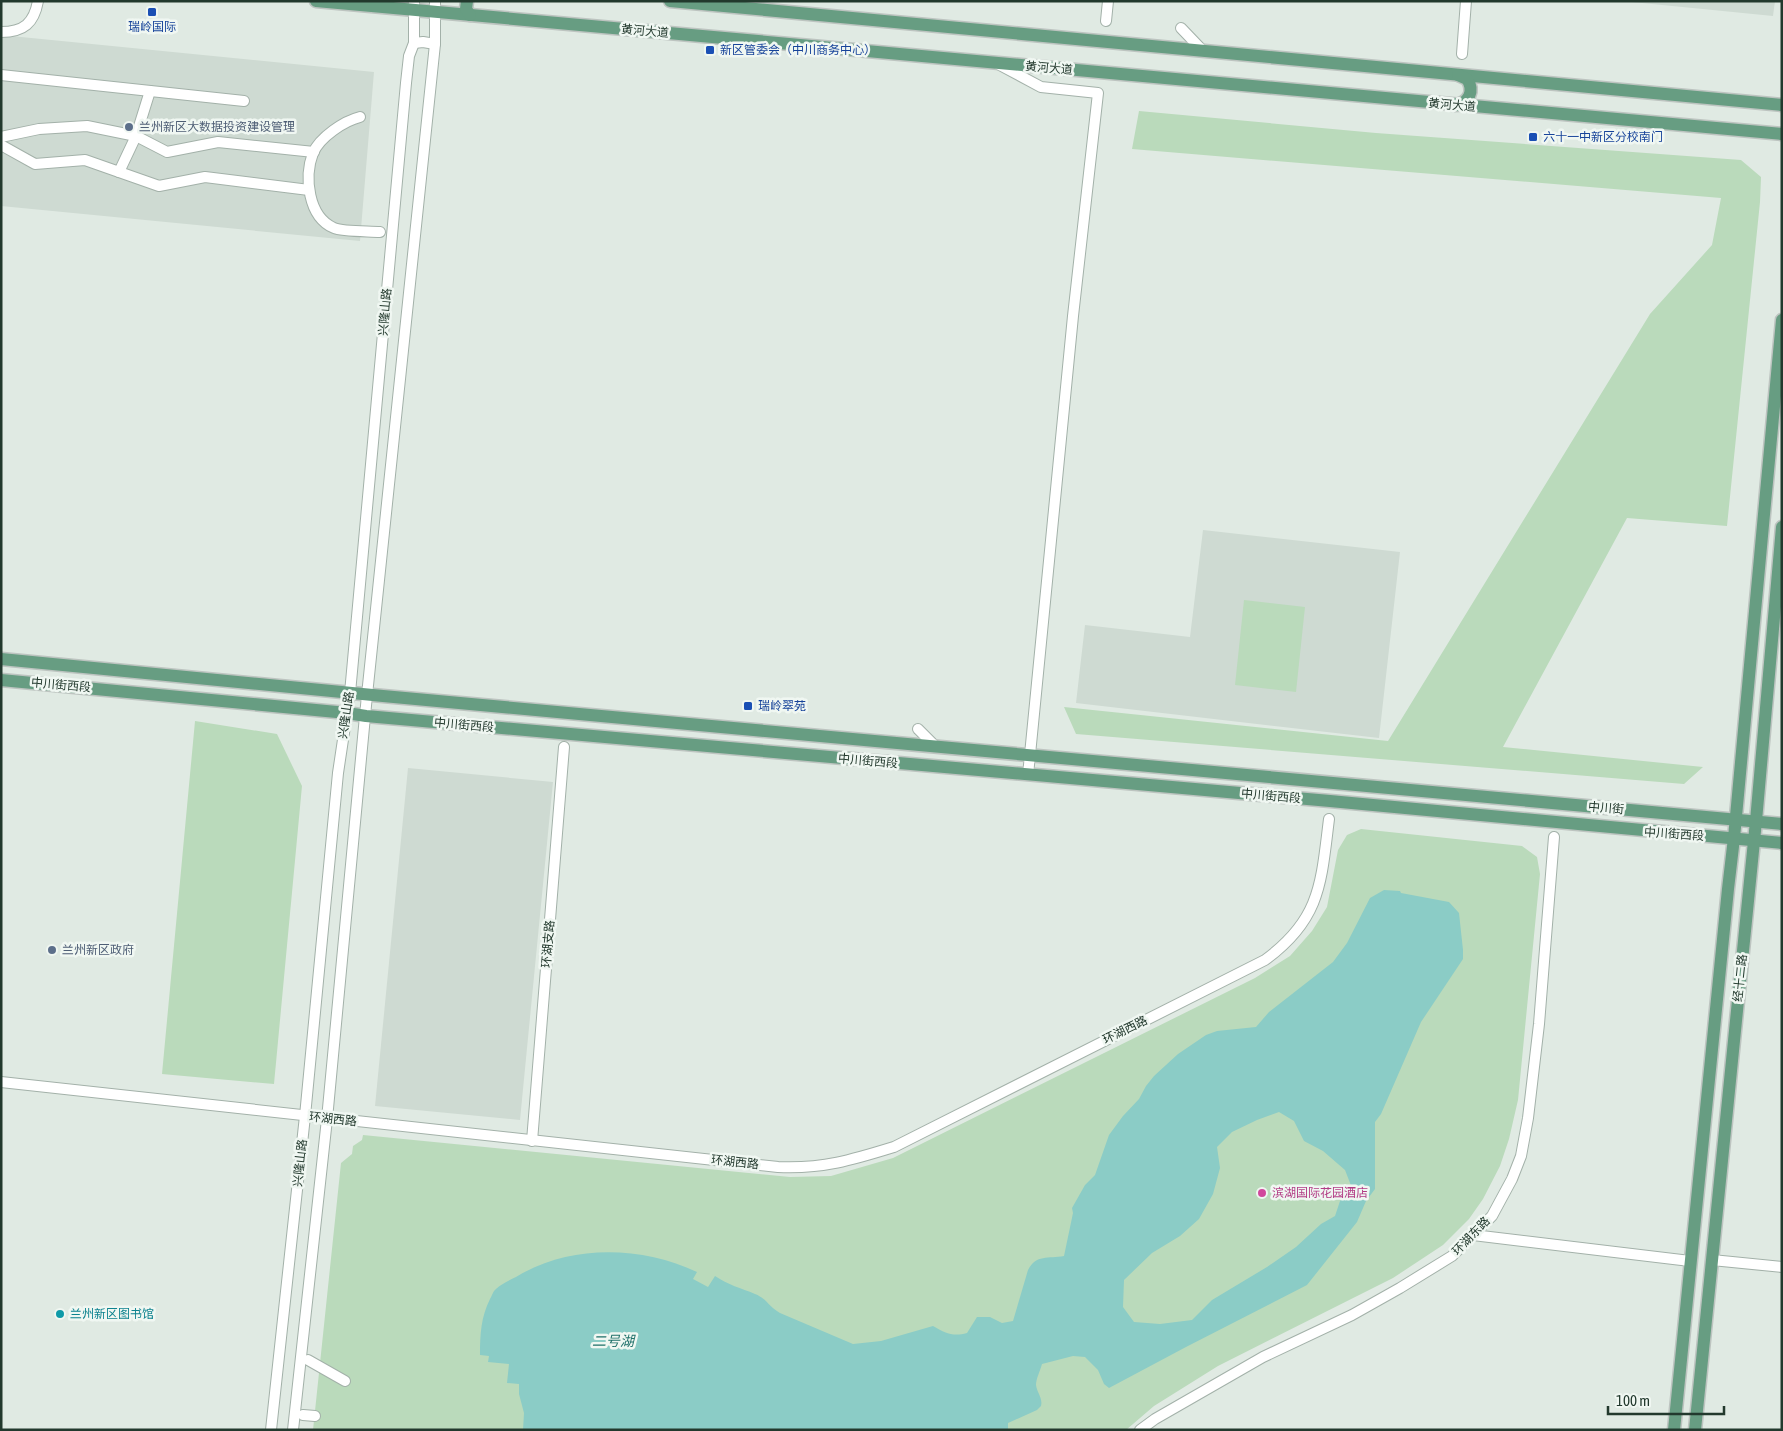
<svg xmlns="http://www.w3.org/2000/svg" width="1783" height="1431" viewBox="0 0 1783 1431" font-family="'Asap Condensed','Noto Sans SC',sans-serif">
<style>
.built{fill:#cedad2}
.green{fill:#badabb}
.water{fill:#8bccc6;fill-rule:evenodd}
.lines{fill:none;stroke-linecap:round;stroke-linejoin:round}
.minor-casing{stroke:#a3b1a9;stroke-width:12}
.major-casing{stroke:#bdc4c0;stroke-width:15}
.minor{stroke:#fff;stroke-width:10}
.major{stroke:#679d82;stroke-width:12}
.transit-dot{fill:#1a4fb4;stroke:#f0f7f2;stroke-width:2}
.service-dot{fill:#5c6f8a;stroke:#f0f7f2;stroke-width:2}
.hotel-dot{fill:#d1479c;stroke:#f0f7f2;stroke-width:2}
.culture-dot{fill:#0f9aa8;stroke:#f0f7f2;stroke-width:2}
.labels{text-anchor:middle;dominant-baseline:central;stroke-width:5;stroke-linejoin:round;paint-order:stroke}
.transit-label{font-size:12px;fill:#164399;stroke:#f0f7f2;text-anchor:start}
.street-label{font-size:12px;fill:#22392d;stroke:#f0f7f2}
.service-label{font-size:12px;fill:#4e5e75;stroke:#f0f7f2;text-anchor:start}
.hotel-label{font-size:12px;fill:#b23c85;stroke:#f0f7f2;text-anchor:start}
.culture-label{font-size:12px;fill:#0d838f;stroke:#f0f7f2;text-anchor:start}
.water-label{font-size:14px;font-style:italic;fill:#20716a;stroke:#f0f7f2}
</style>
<rect width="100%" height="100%" fill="#e0eae3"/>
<g class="built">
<polygon points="1622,1 1775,1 1773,16"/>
<polygon points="1,35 374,72 360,241 1,206"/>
<polygon points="1203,530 1400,552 1379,738 1076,703 1085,625 1190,637"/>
<polygon points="408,768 553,782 520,1120 375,1106"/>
</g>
<g class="green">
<polygon points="1139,111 1376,133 1741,160 1761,177 1760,202 1727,526 1627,518 1503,747 1703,767 1684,784 1076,734 1064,707 1388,741 1650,314 1712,245 1721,198 1132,149"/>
<polygon points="1244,600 1305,607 1296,692 1235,685"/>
<polygon points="195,721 277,734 302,786 274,1084 162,1074"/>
<polygon points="1361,829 1522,846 1537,857 1540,874 1518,1100 1509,1139 1500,1166 1483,1199 1469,1219 1443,1245 1393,1278 1218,1366 1154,1406 1126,1430 313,1430 341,1163 352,1154 353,1146 362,1140 363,1135 790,1177 831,1176 893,1158 1255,978 1290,956 1312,931 1327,907 1338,850 1347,835"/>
</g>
<path class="water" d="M1384 890 1400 891 1401 893 1449 902 1459 913 1463 950V959L1421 1022 1381 1114 1375 1122V1189L1366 1201 1357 1222 1307 1285 1186 1347 1109 1388 1104 1384 1098 1370 1085 1357 1073 1356 1042 1364C1040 1371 1036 1379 1036 1385 1037 1393 1043 1398 1041 1406L1037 1410 1008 1423V1430H523L524 1413 519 1394V1384L507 1383 509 1364 488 1362 489 1356 480 1355C480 1334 481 1317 490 1299 492 1296 493 1291 496 1289 501 1284 510 1280 516 1277 570 1244 641 1246 697 1272L693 1279 708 1287 715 1276C728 1285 741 1288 755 1294 766 1298 770 1308 780 1313L853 1344 881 1341 933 1326C945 1333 953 1337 967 1333L977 1317H990L1002 1323 1013 1321 1028 1270C1036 1254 1048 1259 1064 1256L1073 1213 1072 1208 1085 1185 1095 1175 1109 1135 1123 1116 1139 1099 1146 1086 1154 1076 1178 1054 1206 1035 1217 1031 1256 1027 1269 1012 1333 962 1347 943 1370 898ZM1279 1112 1294 1121 1304 1141 1323 1151 1345 1170 1352 1188 1340 1201 1335 1216 1321 1224 1296 1247 1267 1267 1212 1300 1192 1320 1160 1324 1134 1322 1123 1307 1124 1280 1152 1253 1180 1236 1199 1219 1213 1194 1220 1168 1217 1147 1232 1132 1257 1120Z"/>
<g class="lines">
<g class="minor-casing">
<g id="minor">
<polyline points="1106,21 1108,1"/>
<polyline points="1181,28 1203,51"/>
<path d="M1 32C24 32 34 23 38 1"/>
<polyline points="414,43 423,42 435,44"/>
<polyline points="1462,54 1466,1"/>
<polyline points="998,64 1041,87 1098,93 1073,316 1028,775"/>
<polyline points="1,75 244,101"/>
<path d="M360 117C344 121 320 137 313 153 304 177 308 217 334 228 343 232 370 231 380 232"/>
<polyline points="1,137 39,129 87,126 136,136 167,152 218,142 314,152"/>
<polyline points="1,145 35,164 85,160 159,186 205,177 309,190"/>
<polyline points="119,172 136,136 150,91"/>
<polyline points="918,729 936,747"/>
<path d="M1 1082 778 1167C823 1169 852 1160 894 1147L1265 960C1321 919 1321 883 1329 819"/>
<polyline points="532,1141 564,747"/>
<polyline points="1473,1235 1690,1261"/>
<polyline points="1712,1260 1782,1267"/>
<polyline points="308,1360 345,1381"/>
<polyline points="303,1415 315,1416"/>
<polyline points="271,1430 305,1116 338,773 350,693 406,83 409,56 414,43 414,1"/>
<polyline points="293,1430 327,1119 367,695 435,44 435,1"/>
<polyline points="1140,1430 1155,1419 1263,1357 1352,1315 1400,1288 1452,1256 1492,1216 1512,1179 1521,1156 1528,1118 1539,1024 1554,837"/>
</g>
</g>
<g class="major-casing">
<g id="major">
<polyline points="316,1 1782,134"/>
<polyline points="467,1 466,9 470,15"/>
<polyline points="670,1 1782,105"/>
<path d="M1454 105C1469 104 1475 91 1467 79L1458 75"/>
<polyline points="1,659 383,696 1782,824"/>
<polyline points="1,680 347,713 366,716 1330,801 1782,843"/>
<polyline points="1674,1430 1728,889 1734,838 1782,320"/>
<polyline points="1695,1430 1756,821 1782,527"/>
</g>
</g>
<use href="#minor" class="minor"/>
<use href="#major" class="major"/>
</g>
<g class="transit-dot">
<rect x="147" y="7" width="10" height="10" rx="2.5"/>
<rect x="705" y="45" width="10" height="10" rx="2.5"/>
<rect x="1528" y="132" width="10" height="10" rx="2.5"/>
<rect x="743" y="701" width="10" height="10" rx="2.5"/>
</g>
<g class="service-dot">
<circle cx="129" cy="127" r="5"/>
<circle cx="52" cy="950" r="5"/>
</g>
<circle class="hotel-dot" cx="1262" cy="1193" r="5"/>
<circle class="culture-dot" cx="60" cy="1314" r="5"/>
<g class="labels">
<g class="transit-label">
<text x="152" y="27" text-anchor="middle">瑞岭国际</text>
<text x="720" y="50">新区管委会（中川商务中心）</text>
<text x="1543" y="137">六十一中新区分校南门</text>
<text x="758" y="706">瑞岭翠苑</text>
</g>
<g class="street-label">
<text transform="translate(645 31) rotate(5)">黄河大道</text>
<text transform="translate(1049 68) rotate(5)">黄河大道</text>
<text transform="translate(1452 105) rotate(5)">黄河大道</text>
<text transform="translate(385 312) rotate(-85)">兴隆山路</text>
<text transform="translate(61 685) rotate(5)">中川街西段</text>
<text transform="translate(346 715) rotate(-82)">兴隆山路</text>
<text transform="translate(464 725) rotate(5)">中川街西段</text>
<text transform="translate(868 761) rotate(5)">中川街西段</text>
<text transform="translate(1271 796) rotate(5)">中川街西段</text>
<text transform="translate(1606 808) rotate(5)">中川街</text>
<text transform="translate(1674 834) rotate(4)">中川街西段</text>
<text transform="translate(548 944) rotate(-85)">环湖支路</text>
<text transform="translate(1740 978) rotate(-84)">经十二路</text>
<text transform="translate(1125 1030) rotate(-26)">环湖西路</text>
<text transform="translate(333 1119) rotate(6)">环湖西路</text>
<text transform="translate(735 1162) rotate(6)">环湖西路</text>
<text transform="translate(300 1163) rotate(-84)">兴隆山路</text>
<text transform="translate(1471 1236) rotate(-46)">环湖东路</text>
</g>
<g class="service-label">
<text x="139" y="127">兰州新区大数据投资建设管理</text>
<text x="62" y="950">兰州新区政府</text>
</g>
<g class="hotel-label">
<text x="1272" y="1193">滨湖国际花园酒店</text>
</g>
<g class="culture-label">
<text x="70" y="1314">兰州新区图书馆</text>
</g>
<g class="water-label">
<text x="613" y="1341">二号湖</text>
</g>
</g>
<rect width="1783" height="1431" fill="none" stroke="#22392d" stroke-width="5"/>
<path d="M1608 1406v8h116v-8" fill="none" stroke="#22392d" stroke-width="2.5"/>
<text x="1616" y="1406" font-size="15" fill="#22392d" stroke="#f0f7f2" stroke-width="4" paint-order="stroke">100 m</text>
</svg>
